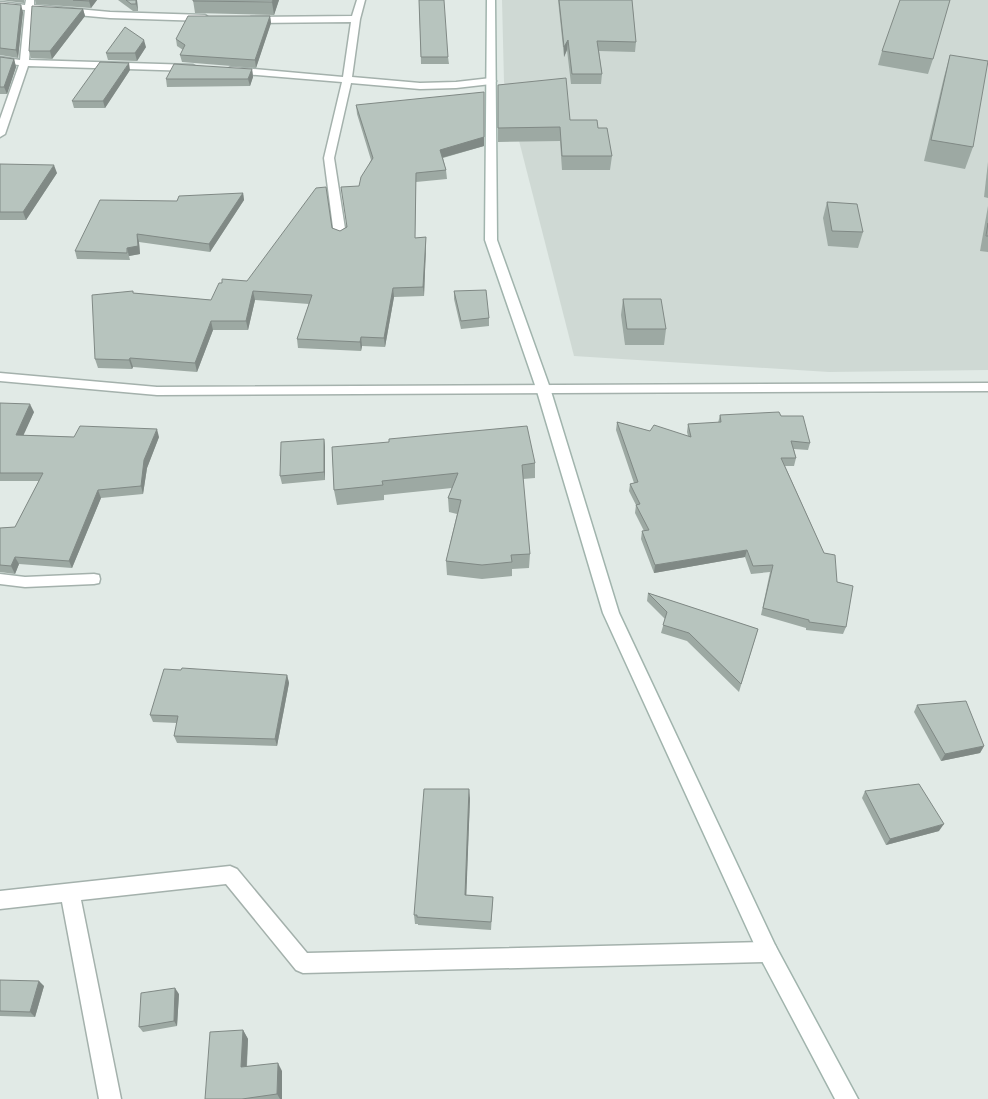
<svg xmlns="http://www.w3.org/2000/svg" width="988" height="1099" viewBox="0 0 988 1099" font-family="'Asap Condensed',sans-serif">
<style>
.built{fill:#cfd9d4}
.lines{fill:none;stroke-linecap:round;stroke-linejoin:round}
.lane-casing{stroke:#a4b1ac;stroke-width:3}
.street-casing{stroke:#a4b1ac;stroke-width:3}
.secondary-casing{stroke:#a1b4ad;stroke-width:3}
.lane{fill:#fff;fill-rule:evenodd}
.street{fill:#fff;fill-rule:evenodd}
.secondary{fill:#fff;fill-rule:evenodd}
.wall{fill:#9da9a3}
.shaded-wall{fill:#808985}
.building{fill:#b7c4be;stroke:#808985}
</style>
<rect width="100%" height="100%" fill="#e1eae6"/>
<polygon class="built" points="502,0 988,0 988,370 829,372 574,356 504,82"/>
<g class="lines">
<g class="lane-casing">
<polygon id="lane" points="0,574 25,577 94,574 99,575 100,579 99,583 94,584 25,587 0,584"/>
</g>
<g class="street-casing">
<g id="street">
<polygon points="26,0 34,0 34,5 110,12 205,15 209,18 205,21 110,18 33,11 29,60 193,65 198,68 193,71 28,66 5,134 0,137 0,119 19,65 0,63 0,57 20,60 25,10 0,8 0,2 25,5"/>
<polygon points="357,0 365,0 360,19 352,77 420,83 456,82 491,78 496,81 491,84 456,88 420,89 351,83 334,158 346,235 340,238 334,235 324,158 342,82 231,73 226,70 231,67 343,77 351,22 251,23 247,20 251,17 352,16"/>
<polygon points="0,373 157,387 988,383 988,391 157,395 0,381"/>
<polygon points="230,866 237,869 307,953 768,942 775,945 778,952 775,959 768,962 303,973 296,970 226,884 81,900 121,1099 99,1099 62,902 0,909 0,891"/>
</g>
</g>
<g class="secondary-casing">
<polygon id="secondary" points="487,0 495,0 497,240 550,388 619,613 775,945 858,1099 835,1099 761,959 603,613 536,388 485,240"/>
</g>
<use href="#lane" class="lane"/>
<use href="#street" class="street"/>
<use href="#secondary" class="secondary"/>
</g>
<g class="wall">
<polygon points="0,0 24,0 24,3"/>
<polygon points="35,0 97,0 91,8 36,4"/>
<polygon points="118,0 137,0 138,11 133,11"/>
<polygon points="193,0 279,0 274,15 195,13"/>
<polygon points="419,0 448,57 449,64 421,64"/>
<polygon points="558,0 632,0 636,42 635,52 599,51 602,74 601,84 571,84 567,50 564,57"/>
<polygon points="0,3 23,12 18,58 0,55"/>
<polygon points="83,9 85,16 52,59 31,58 29,51"/>
<polygon points="270,16 271,23 256,68 182,62 180,55 183,50 177,46 176,39"/>
<polygon points="146,47 137,61 108,60 106,53"/>
<polygon points="882,51 933,59 928,74 878,65"/>
<polygon points="950,55 973,147 965,169 924,161 944,77"/>
<polygon points="0,57 14,59 16,67 7,94 0,94"/>
<polygon points="252,69 253,77 250,86 167,87 166,79"/>
<polygon points="130,70 105,108 74,108 72,101"/>
<polygon points="498,85 570,120 598,128 612,156 610,170 562,170 560,141 498,142"/>
<polygon points="356,105 484,146 443,158 446,170 447,179 416,182 415,238 426,237 426,246 424,296 394,297 385,347 362,346 361,351 298,348 297,339 309,304 255,300 248,330 213,330 197,372 133,367 132,369 98,368 95,359 134,293 211,300 247,281 332,228 340,231 346,227 359,186 371,160 357,114"/>
<polygon points="988,162 988,198 984,197"/>
<polygon points="0,164 57,173 26,220 0,220"/>
<polygon points="243,193 244,200 210,252 139,242 140,254 129,256 130,260 77,259 75,251 177,201"/>
<polygon points="827,202 863,232 858,248 828,246 823,218"/>
<polygon points="988,206 988,252 980,251"/>
<polygon points="454,291 489,318 489,326 461,329 454,299"/>
<polygon points="623,299 666,329 664,345 625,345 621,315"/>
<polygon points="0,403 34,412 23,435 74,437 159,437 147,468 143,494 101,498 72,568 19,564 15,574 0,572 0,573 0,528 15,527 39,481 0,481"/>
<polygon points="720,415 781,416 810,443 808,450 794,449 796,458 794,466 785,466 837,582 846,627 843,634 806,630 806,628 761,615 770,572 751,574 745,557 654,573 641,539 642,531 644,531 635,513 636,505 629,491 630,484 634,483 616,430 617,422 650,431 688,436 687,432 688,424 718,423"/>
<polygon points="324,439 325,447 325,480 282,484 280,476"/>
<polygon points="332,447 535,463 535,478 523,479 530,554 529,568 512,569 512,576 482,579 447,575 446,561 457,514 449,512 448,498 452,488 384,495 384,500 337,505 334,490"/>
<polygon points="648,593 758,629 739,692 687,641 661,633 665,619 647,601"/>
<polygon points="287,675 289,683 277,746 177,743 174,736 177,723 153,722 150,715"/>
<polygon points="917,705 984,746 980,753 941,761 914,712"/>
<polygon points="865,791 939,831 886,845 862,798"/>
<polygon points="470,798 466,895 493,897 491,930 418,925 418,924 415,924 414,915"/>
<polygon points="0,980 44,986 35,1017 0,1016"/>
<polygon points="179,994 177,1026 143,1032 139,1027"/>
<polygon points="243,1030 248,1039 247,1066 282,1071 282,1099 205,1099"/>
</g>
<g class="shaded-wall">
<polygon points="90,0 97,0 91,8 89,1"/>
<polygon points="136,0 137,0 138,11 136,4"/>
<polygon points="273,0 279,0 274,15 272,2"/>
<polygon points="21,5 23,12 18,58 16,50"/>
<polygon points="83,9 85,16 52,59 50,51"/>
<polygon points="270,16 271,23 256,68 255,60"/>
<polygon points="144,40 146,47 137,61 135,53"/>
<polygon points="568,40 567,50 564,57 564,47"/>
<polygon points="14,59 16,67 7,94 4,87"/>
<polygon points="129,63 130,70 105,108 103,101"/>
<polygon points="252,69 253,77 250,86 248,79"/>
<polygon points="484,100 484,146 441,158 440,150"/>
<polygon points="54,165 57,173 26,220 23,212"/>
<polygon points="243,193 244,200 210,252 209,244"/>
<polygon points="137,234 139,242 140,254 129,256 130,260 127,248"/>
<polygon points="426,237 426,246 424,296 423,287"/>
<polygon points="393,288 394,297 385,347 384,338"/>
<polygon points="253,291 255,300 248,330 246,321"/>
<polygon points="211,321 213,330 197,372 195,363"/>
<polygon points="361,337 362,346 361,351 360,342"/>
<polygon points="130,358 133,367 132,369 129,360"/>
<polygon points="30,404 34,412 20,443 16,435"/>
<polygon points="157,429 159,437 147,468 143,494 141,486 144,460"/>
<polygon points="324,439 325,447 325,480 324,472"/>
<polygon points="98,490 101,498 72,568 69,561"/>
<polygon points="747,550 745,557 654,573 655,565"/>
<polygon points="15,557 19,564 15,574 11,566"/>
<polygon points="287,675 289,683 277,746 275,739"/>
<polygon points="984,746 980,753 941,761 945,754"/>
<polygon points="469,789 470,798 466,904 465,895"/>
<polygon points="944,824 939,831 886,845 890,839"/>
<polygon points="39,981 44,986 35,1017 30,1012"/>
<polygon points="175,988 179,994 177,1026 174,1021"/>
<polygon points="243,1030 248,1039 246,1075 241,1067"/>
<polygon points="278,1063 282,1071 282,1099 280,1099 277,1094"/>
</g>
<g class="building">
<polygon points="73,0 90,0 89,1"/>
<polygon points="126,0 136,0 136,4 131,4"/>
<polygon points="193,0 273,0 272,2 193,1"/>
<polygon points="419,0 444,0 448,57 421,57"/>
<polygon points="559,0 632,0 636,42 597,41 602,74 572,74 568,40 564,47"/>
<polygon points="900,0 950,0 933,59 882,51"/>
<polygon points="0,3 21,5 16,50 0,48"/>
<polygon points="32,6 83,9 50,51 29,51"/>
<polygon points="188,16 270,16 255,60 180,55 185,45 176,39"/>
<polygon points="125,27 144,40 135,53 106,53"/>
<polygon points="950,55 988,61 973,147 931,140"/>
<polygon points="0,57 14,59 4,87 0,87"/>
<polygon points="100,62 129,63 103,101 72,101"/>
<polygon points="174,64 252,69 248,79 166,79"/>
<polygon points="566,78 570,120 597,120 598,128 607,128 612,156 562,156 560,127 498,128 498,85"/>
<polygon points="484,92 484,137 440,150 446,170 416,173 415,238 426,237 423,287 393,288 384,338 361,337 360,342 297,339 312,295 253,291 246,321 211,321 195,363 130,358 129,360 95,359 92,295 133,291 133,293 211,300 219,283 222,283 222,279 247,281 316,188 326,187 332,228 340,231 347,227 341,187 359,186 361,177 373,158 356,105"/>
<polygon points="0,164 54,165 23,212 0,212"/>
<polygon points="243,193 209,244 137,234 138,246 127,248 127,253 75,251 100,200 177,201 179,196"/>
<polygon points="827,202 857,204 863,232 832,231"/>
<polygon points="988,223 988,236 986,236"/>
<polygon points="486,290 489,318 461,321 454,291"/>
<polygon points="623,299 661,299 666,329 627,329"/>
<polygon points="0,403 30,404 16,435 74,437 80,426 157,429 144,460 141,486 98,490 69,561 15,557 11,566 0,565 0,528 15,527 43,473 0,473"/>
<polygon points="779,412 781,416 803,416 810,443 791,441 796,458 781,458 824,553 835,555 837,582 853,586 846,627 809,622 809,620 763,608 773,565 753,566 747,550 655,565 642,531 649,530 636,505 640,504 630,484 638,482 617,422 650,431 654,425 691,437 688,424 721,422 720,415"/>
<polygon points="527,426 535,463 522,465 530,554 511,555 512,562 482,565 446,561 461,500 448,498 458,473 382,481 383,485 334,490 332,447 389,442 389,439"/>
<polygon points="324,439 324,472 280,476 281,442"/>
<polygon points="648,593 758,629 741,684 689,633 663,625 667,612"/>
<polygon points="182,668 287,675 275,739 174,736 178,716 150,715 164,669 181,670"/>
<polygon points="966,701 984,746 945,754 917,705"/>
<polygon points="919,784 944,824 890,839 865,791"/>
<polygon points="424,789 469,789 465,895 493,897 491,922 417,917 417,915 414,915"/>
<polygon points="0,980 39,981 30,1012 0,1011"/>
<polygon points="175,988 174,1021 139,1027 141,993"/>
<polygon points="243,1030 241,1067 278,1063 277,1094 242,1099 205,1099 210,1032"/>
</g>
</svg>
